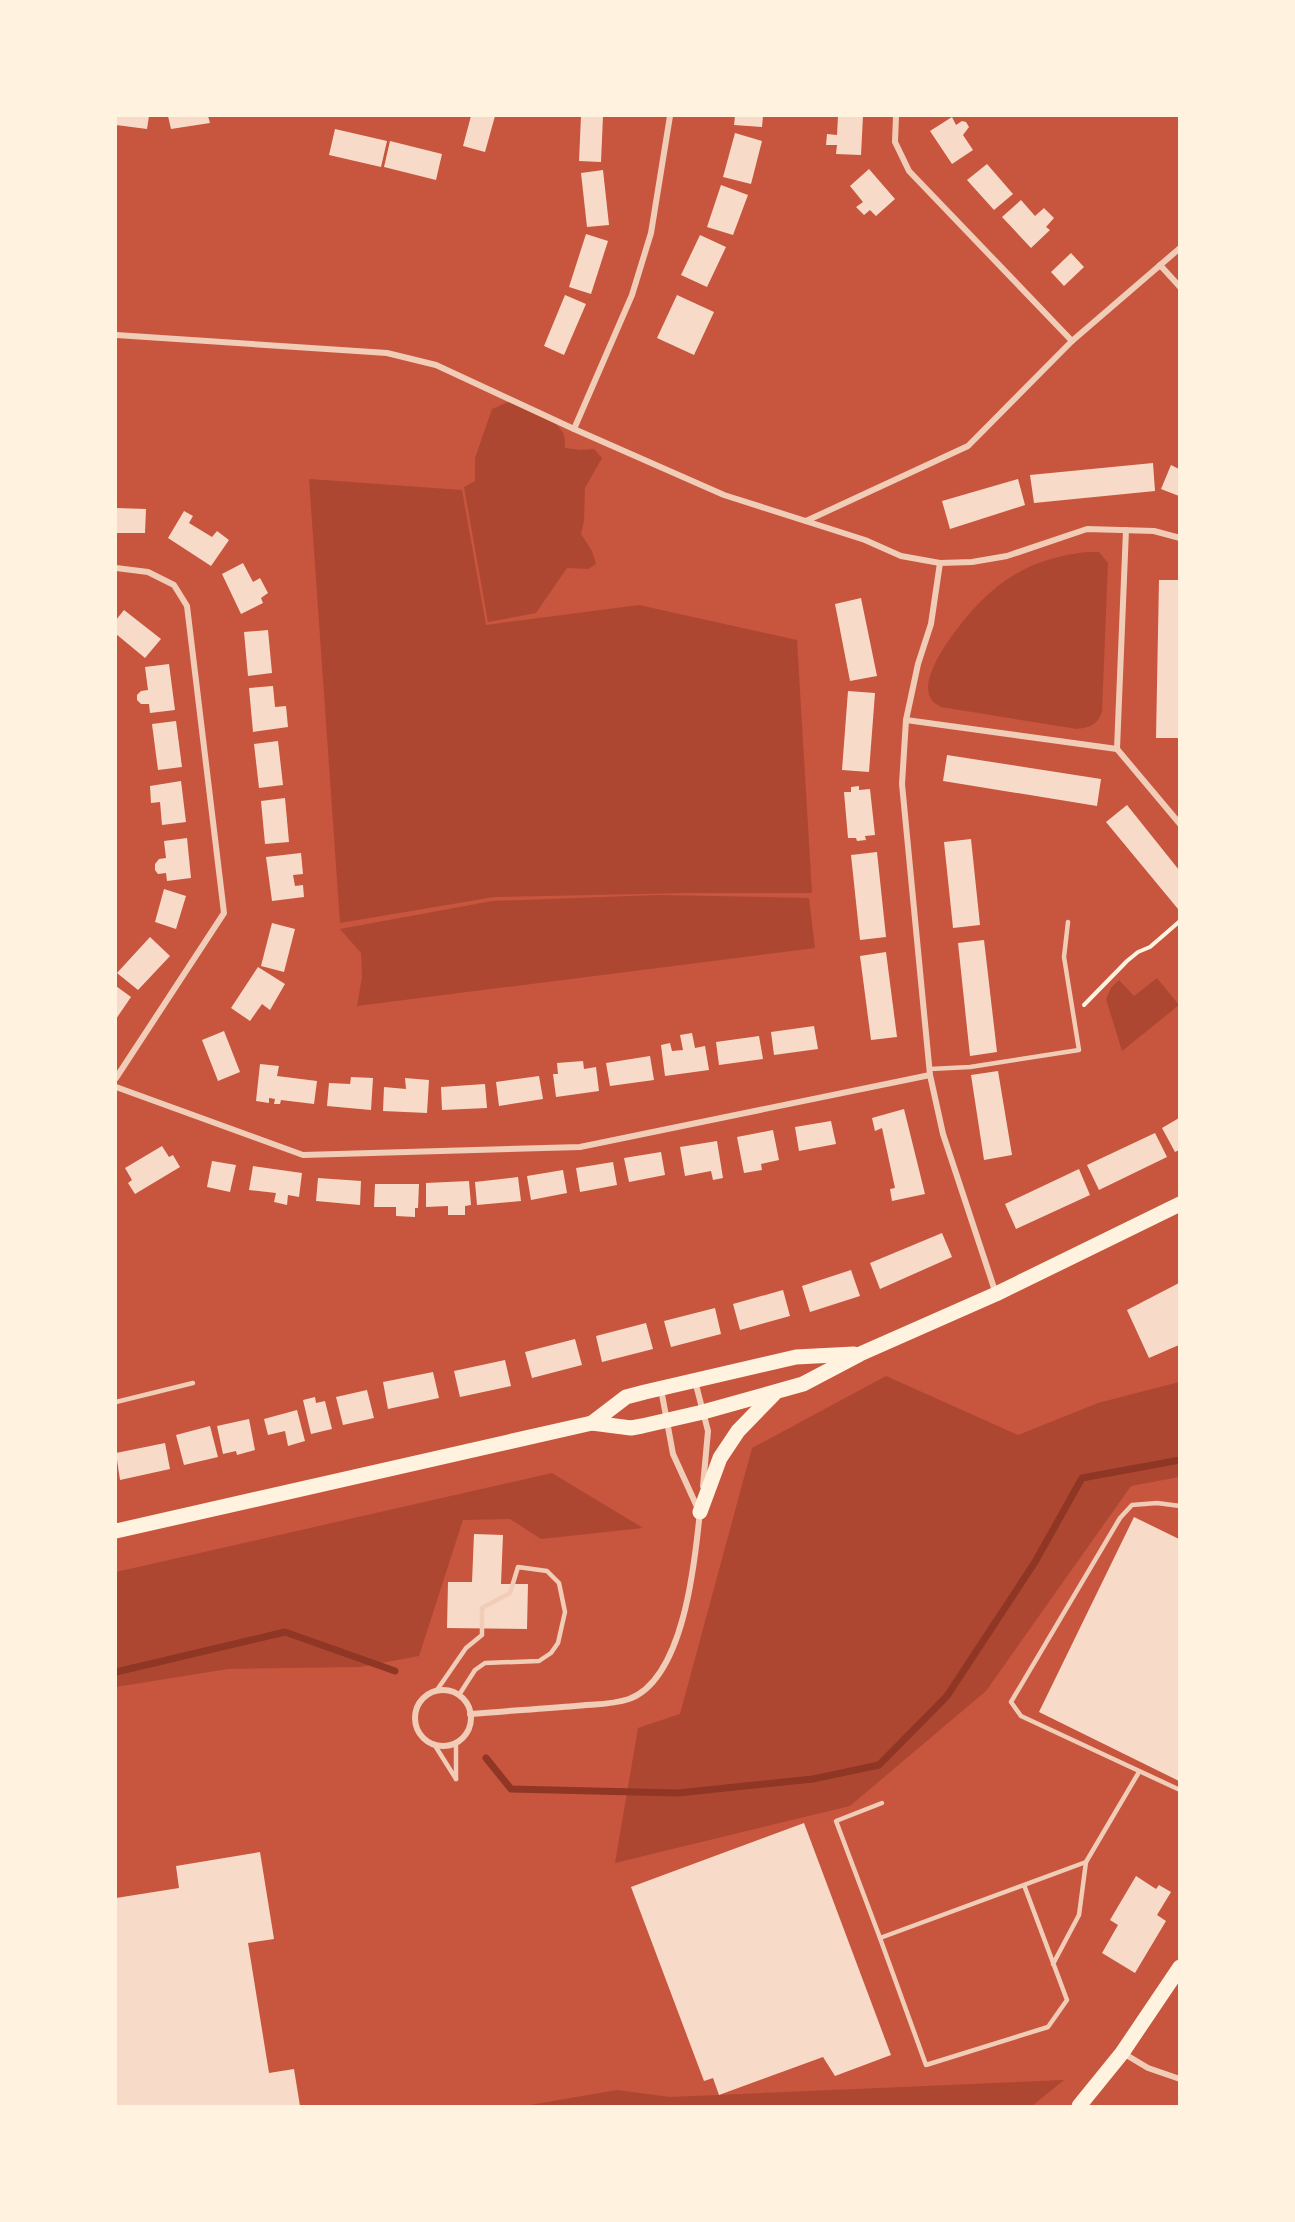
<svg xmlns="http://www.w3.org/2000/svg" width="1295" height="2222" viewBox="0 0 1295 2222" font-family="'DM Sans',sans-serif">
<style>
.green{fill:#ae4732}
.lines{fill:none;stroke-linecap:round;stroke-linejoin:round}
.stream{stroke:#8f3625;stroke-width:7}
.building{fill:#f7dbc8}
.path{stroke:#fff3e0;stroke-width:4}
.service{stroke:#f1ccb7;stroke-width:4.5}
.minor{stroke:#f1ccb7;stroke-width:6}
.trunk{stroke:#fff3e0;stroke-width:15}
</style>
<rect width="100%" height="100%" fill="#c8553d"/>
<g class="green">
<path d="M508 402C524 408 555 417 563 433 565 437 565 443 565 448L580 450 594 449 602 458 585 488 584 521 581 534 592 551 596 564 588 569 567 568 536 613 488 622 464 487 475 481V458L492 409Z"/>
<polygon points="309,479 462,490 486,625 639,605 797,640 812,893 691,893 494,897 340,923"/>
<path d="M1089 552H1099L1108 563 1102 712C1097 725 1091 727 1077 729L941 707C936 704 930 701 929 694 921 668 972 607 992 591 1002 582 1018 572 1031 566 1048 559 1070 553 1089 552Z"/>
<polygon points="658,895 809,898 815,948 357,1006 362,977 361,953 340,929 492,901"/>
<polygon points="1157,978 1179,1005 1122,1051 1106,999 1111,988 1119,980 1134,996"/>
<polygon points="886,1376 1018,1435 1098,1403 1179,1382 1179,1477 1131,1486 986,1691 850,1806 615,1863 638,1728 680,1714 752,1448"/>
<polygon points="552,1473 643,1528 541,1539 510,1519 463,1520 419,1656 360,1667 228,1669 116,1687 116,1572"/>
<polygon points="1064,2080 1032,2106 524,2106 617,2090 670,2097"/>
</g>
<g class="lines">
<g class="stream">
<polyline points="116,1672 285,1632 395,1671"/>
<polyline points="486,1758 511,1789 678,1793 813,1779 879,1765 947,1696 1035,1562 1082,1478 1180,1460"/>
</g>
</g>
<g class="building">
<polygon points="116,116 149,116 147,129 116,125"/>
<polygon points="168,116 208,116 210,123 171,129"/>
<polygon points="471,116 495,116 485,152 463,146"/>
<polygon points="581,116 603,116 601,162 579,161"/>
<polygon points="735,116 763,116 762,127 734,125"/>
<polygon points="838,116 863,116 861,155 836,154 837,145 826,145 827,134 837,135"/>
<polygon points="952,117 956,125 962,121 966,122 969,127 963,135 973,150 952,164 930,131"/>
<polygon points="335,129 387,141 381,167 329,155"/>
<polygon points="735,133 762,141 751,184 723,177"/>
<polygon points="390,141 442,154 436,180 384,167"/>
<polygon points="987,164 1013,194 994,210 967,180"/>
<polygon points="869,169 895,199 876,216 870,210 864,215 856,207 863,202 850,186"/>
<polygon points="603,170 609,225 587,227 581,173"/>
<polygon points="721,185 748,195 733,235 707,227"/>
<polygon points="1021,200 1035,216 1044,208 1054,218 1046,227 1050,230 1031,248 1002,217"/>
<polygon points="586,234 608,241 591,294 569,287"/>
<polygon points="700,235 726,247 707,287 681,275"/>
<polygon points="1071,253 1084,267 1064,286 1051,272"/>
<polygon points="565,295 586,304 564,355 544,346"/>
<polygon points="677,295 714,312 694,355 657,338"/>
<polygon points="1153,463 1155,491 1034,503 1030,475"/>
<polygon points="1171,465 1179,469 1179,496 1161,489"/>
<polygon points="1018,479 1025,505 950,529 942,501"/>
<polygon points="116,508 146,509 145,533 116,533"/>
<polygon points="184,511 193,516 189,523 212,537 217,531 229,540 211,566 168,538"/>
<polygon points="243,563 253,582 260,578 268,593 261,598 263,603 241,614 222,574"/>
<polygon points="1159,580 1179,580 1179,738 1156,738"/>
<polygon points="861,598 877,676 850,681 835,604"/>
<polygon points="124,610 161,639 145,658 116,634 116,620"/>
<polygon points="268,630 272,673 248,676 244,632"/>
<polygon points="169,664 175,710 150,713 149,704 141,704 137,700 137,695 141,691 148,690 145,667"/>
<polygon points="273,686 275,707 286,706 288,727 253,732 249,688"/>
<polygon points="848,691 875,693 869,772 842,770"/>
<polygon points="176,721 182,767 158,770 152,724"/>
<polygon points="278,741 283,785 259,788 254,744"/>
<polygon points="947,755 1101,779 1097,806 943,781"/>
<polygon points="181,781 186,822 162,825 160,802 151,803 150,786"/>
<polygon points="859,786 859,790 870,789 875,835 865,836 866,840 857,841 856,838 848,838 844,792 851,792 851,787"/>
<polygon points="285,798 289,842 265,844 261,801"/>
<polygon points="1127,805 1179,870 1179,907 1178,909 1106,822"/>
<polygon points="187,838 191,878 167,881 166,873 158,874 155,870 155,864 159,859 166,858 164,841"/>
<polygon points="971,839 980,925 953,928 944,842"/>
<polygon points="877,852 886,937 860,940 851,855"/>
<polygon points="301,853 303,874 293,875 295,886 303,885 304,897 272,901 266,857"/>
<polygon points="164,889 186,896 176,929 155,922"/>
<polygon points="272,923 295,929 284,972 261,966"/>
<polygon points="150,937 170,956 138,990 117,973"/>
<polygon points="984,940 997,1052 970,1056 958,943"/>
<polygon points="886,952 897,1037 871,1040 860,956"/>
<polygon points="258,967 285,984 270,1010 262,1004 250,1021 231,1008"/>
<polygon points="116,986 131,997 116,1019"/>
<polygon points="814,1026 818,1049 774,1055 771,1032"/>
<polygon points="224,1031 240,1072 218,1081 202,1040"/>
<polygon points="692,1033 695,1048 705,1046 709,1070 665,1076 661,1045 670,1043 672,1051 683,1050 680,1035"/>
<polygon points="759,1036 763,1059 719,1065 716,1042"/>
<polygon points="650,1056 654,1080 610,1086 606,1063"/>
<polygon points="583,1061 584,1069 596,1067 599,1091 556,1097 553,1074 558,1074 557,1063"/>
<polygon points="260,1064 279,1066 277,1076 317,1081 314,1104 281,1100 280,1104 274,1104 275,1099 269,1098 269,1103 256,1101"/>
<polygon points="998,1071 1012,1155 984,1160 971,1075"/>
<polygon points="539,1076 543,1099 499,1106 496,1082"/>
<polygon points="351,1077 373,1078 371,1110 327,1106 329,1083 350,1084"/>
<polygon points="405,1078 429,1080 427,1113 383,1111 384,1087 406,1089"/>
<polygon points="485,1084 487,1108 442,1110 441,1087"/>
<polygon points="904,1109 925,1194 892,1201 890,1189 895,1188 882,1128 875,1131 872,1118"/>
<polygon points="1179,1118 1179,1150 1175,1152 1162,1128"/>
<polygon points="831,1121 836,1144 799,1151 795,1127"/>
<polygon points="773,1130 779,1160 761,1164 762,1170 744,1173 737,1137"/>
<polygon points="1155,1133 1167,1157 1099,1190 1087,1165"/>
<polygon points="717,1141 723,1178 713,1180 711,1171 685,1176 680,1147"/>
<polygon points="162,1146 169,1157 173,1155 180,1167 135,1194 128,1183 132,1180 125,1168"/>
<polygon points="661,1152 665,1175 629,1182 624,1158"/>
<polygon points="212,1161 236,1165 230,1192 207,1187"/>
<polygon points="613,1162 617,1185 580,1192 576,1168"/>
<polygon points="253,1166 302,1173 299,1197 288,1195 287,1205 274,1202 276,1193 249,1190"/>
<polygon points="1079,1169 1090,1195 1016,1229 1005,1204"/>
<polygon points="563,1170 567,1193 531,1200 527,1176"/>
<polygon points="518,1177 521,1201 477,1205 475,1182"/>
<polygon points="318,1178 361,1181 360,1205 316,1201"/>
<polygon points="469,1181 471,1205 465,1206 465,1215 448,1215 448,1206 426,1207 426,1183"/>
<polygon points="375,1184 419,1184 418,1208 415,1208 415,1217 396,1216 396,1207 374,1207"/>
<polygon points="942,1233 952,1257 880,1289 870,1263"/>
<polygon points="851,1270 860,1296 810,1312 802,1286"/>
<polygon points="1179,1283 1179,1345 1149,1358 1127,1310"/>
<polygon points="783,1290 790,1316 740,1330 733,1304"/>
<polygon points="715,1308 721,1334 671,1347 664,1321"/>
<polygon points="646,1323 653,1349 602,1362 596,1336"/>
<polygon points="575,1339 582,1365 532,1378 525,1352"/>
<polygon points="505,1360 511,1386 460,1397 454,1371"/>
<polygon points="433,1372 439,1398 388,1409 383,1382"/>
<polygon points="367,1390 374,1418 343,1425 336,1397"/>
<polygon points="315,1397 316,1403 325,1401 332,1429 311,1434 303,1400"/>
<polygon points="297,1410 305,1441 288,1446 285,1431 268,1435 264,1419"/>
<polygon points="249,1419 255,1450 237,1455 236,1451 223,1454 217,1426"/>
<polygon points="210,1426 218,1457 184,1465 176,1435"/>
<polygon points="165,1443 170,1469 120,1480 116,1453"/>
<polygon points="1134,1517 1179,1539 1179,1781 1039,1712"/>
<polygon points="474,1534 503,1535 501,1584 528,1584 527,1629 447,1628 448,1582 472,1582"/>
<polygon points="804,1823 891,2055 835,2076 823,2057 719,2095 713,2078 704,2081 631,1887"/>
<polygon points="260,1852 274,1939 248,1943 269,2073 294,2069 300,2106 116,2106 116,1898 179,1888 176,1866"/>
<polygon points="1136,1876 1156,1889 1159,1885 1171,1892 1157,1915 1166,1921 1135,1973 1102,1953 1118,1925 1110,1920"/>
</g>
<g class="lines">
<polyline class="path" points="1084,1005 1127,961 1138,952 1150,947 1180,921"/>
<g class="service">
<polyline points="930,1069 970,1067 1079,1050 1064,957 1068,922"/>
<polyline points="116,1402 193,1383"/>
<polyline points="1180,1506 1157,1503 1132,1505 1120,1518 1011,1702 1021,1716 1180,1790"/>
<polyline points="437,1690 466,1648 482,1635 482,1608 510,1593 518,1567 547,1571 559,1583 565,1612 558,1643 551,1653 539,1661 485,1663 475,1670 459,1695"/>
<polyline points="456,1742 456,1779"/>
<polyline points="434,1744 456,1779"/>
<polyline points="1024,1885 1067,2000 1048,2027 926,2065 880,1938 1086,1862 1139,1772"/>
<polyline points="880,1938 836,1821 882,1803"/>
<polyline points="1053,1964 1079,1915 1086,1862"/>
</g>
<g class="minor">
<polyline points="896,116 895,142 909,171 1072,341"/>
<polyline points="1160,265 1180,287"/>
<polyline points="116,335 387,353 436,365 574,429 724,495 865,540 901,556 940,563 972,562 1007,556 1087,529 1154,531 1180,538"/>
<polyline points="574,429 632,295 651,233 670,116"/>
<polyline points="806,521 968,446 1072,341 1180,248"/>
<polyline points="940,563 931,624 918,664 906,720 902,784 930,1075 943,1134 996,1294"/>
<polyline points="116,568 148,572 174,585 187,606 224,913 116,1078"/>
<polyline points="906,720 1117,749 1180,824"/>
<polyline points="1117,749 1126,530"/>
<polyline points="116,1087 303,1155 580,1147 930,1075"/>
<polyline points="695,1381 708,1431 703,1486"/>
<polyline points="661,1389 673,1454 698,1509"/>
<circle cx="443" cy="1718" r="28"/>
<path d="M470 1714C505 1711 540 1709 575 1706 592 1704 612 1705 629 1699 684 1679 695 1562 700 1511"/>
<polyline points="1123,2053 1148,2068 1180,2079"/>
</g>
<g class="trunk">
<polyline points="592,1423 626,1397 645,1392 796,1357 854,1354"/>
<polyline points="700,1512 720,1458 738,1431 774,1394"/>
<polyline points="116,1531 592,1423 631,1428 642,1426 703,1412 803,1384 860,1354 996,1294 1180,1204"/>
<polyline points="1079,2106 1122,2053 1180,1967"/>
</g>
</g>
<rect width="1295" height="2222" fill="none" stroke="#fff3e0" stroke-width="234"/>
</svg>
